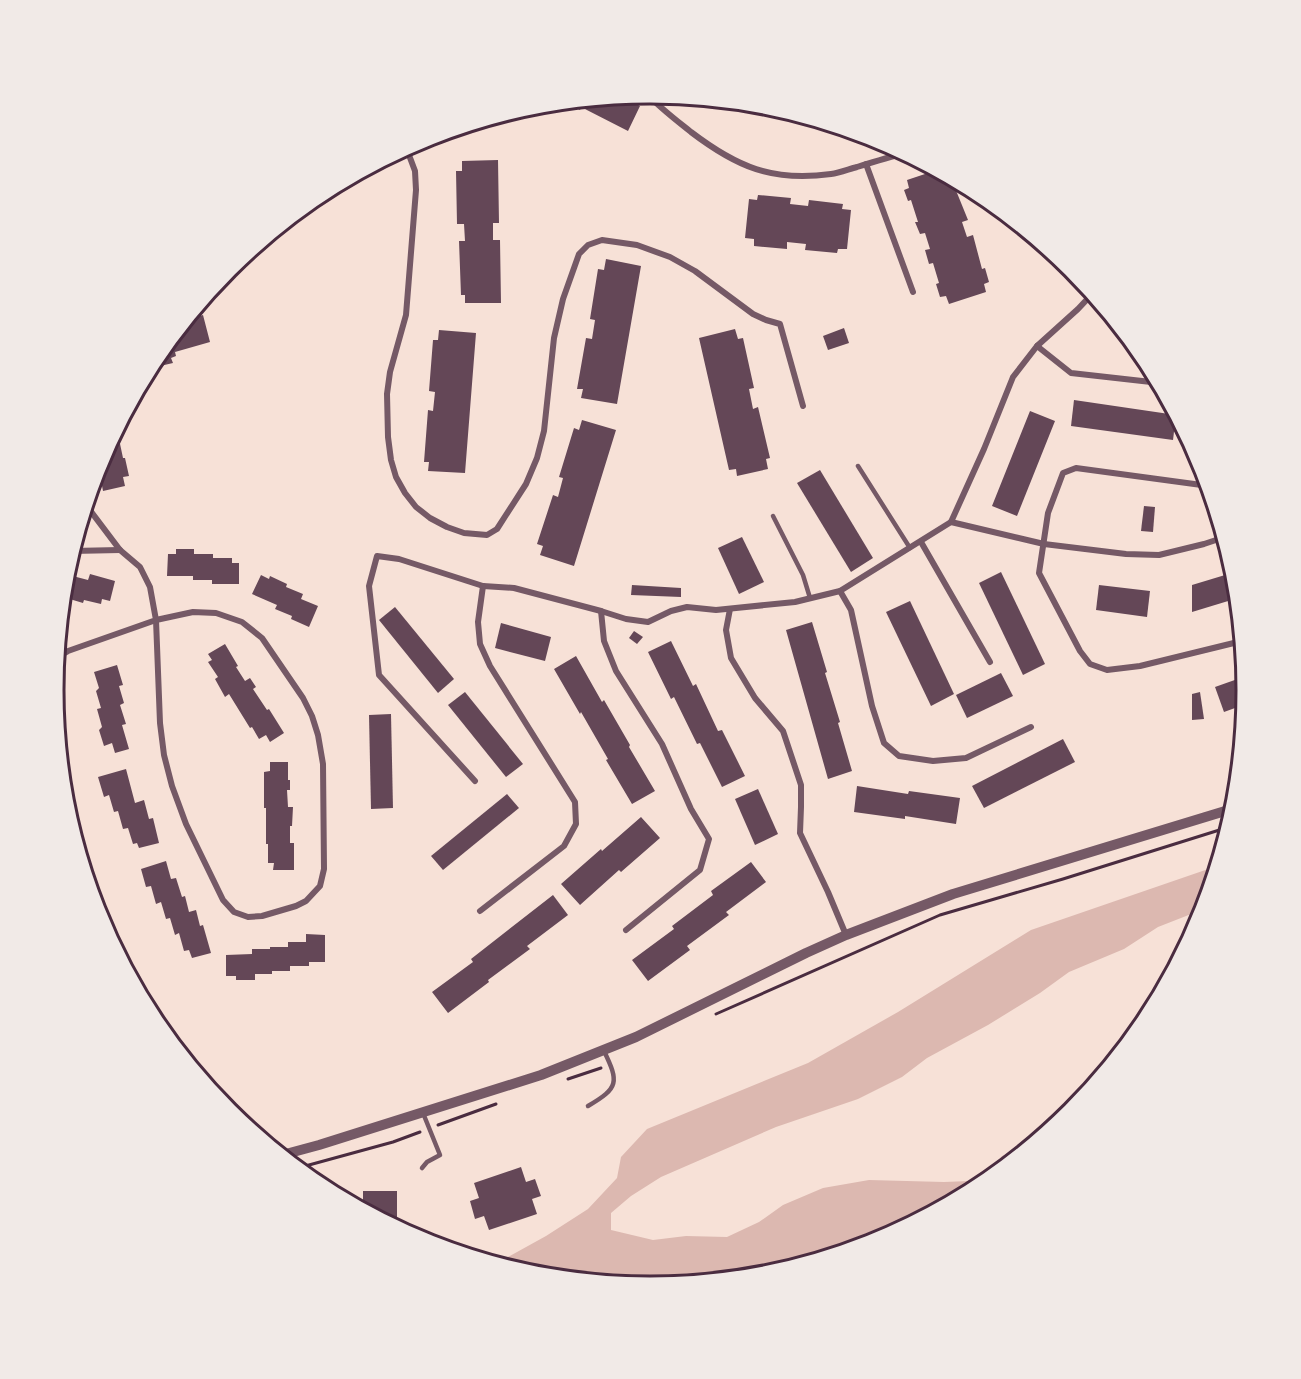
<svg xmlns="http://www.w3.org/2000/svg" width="1301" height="1379" viewBox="0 0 1301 1379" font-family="Barlow,sans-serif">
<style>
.water{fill:#dcb8b0}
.building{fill:#644757}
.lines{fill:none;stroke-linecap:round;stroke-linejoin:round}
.path{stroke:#4a2c40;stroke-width:3}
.service{stroke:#755966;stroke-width:4.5}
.minor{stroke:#755966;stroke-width:6}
.tertiary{stroke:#755966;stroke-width:10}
.rim{fill:none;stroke:#4a2c40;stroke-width:3}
</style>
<rect width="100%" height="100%" fill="#f7e1d7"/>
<polygon class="water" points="1217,866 1204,909 1158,927 1124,949 1069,972 1040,993 988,1025 927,1058 902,1077 858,1099 776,1127 661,1177 631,1196 611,1213 611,1230 653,1240 686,1236 727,1237 759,1222 783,1205 823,1188 869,1180 944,1182 970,1181 993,1166 1002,1156 1033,1143 982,1186 878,1241 767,1275 650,1286 534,1274 497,1263 546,1236 588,1209 617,1178 621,1157 647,1129 808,1063 898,1012 1031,930"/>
<g class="building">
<polygon points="621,96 640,106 628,131 581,107 580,110 564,102"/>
<polygon points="498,160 499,223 493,223 493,240 500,240 501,303 465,303 465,295 461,295 459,241 465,241 464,224 457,224 456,171 462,171 462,161"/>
<polygon points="937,170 955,179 957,187 955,188 968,220 962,222 967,237 973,235 982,269 985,268 989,282 984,284 986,292 949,304 946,296 940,297 936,284 939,283 933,263 929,264 925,250 930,249 925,233 920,234 915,222 918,222 911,200 908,201 904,190 909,188 907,180"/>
<polygon points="758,195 791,198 790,204 808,206 809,200 843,204 842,209 851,210 847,249 838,249 837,253 805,250 806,244 787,242 787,249 754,246 754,239 745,238 749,199 757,200"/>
<polygon points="606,259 641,266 617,404 581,398 583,389 577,389 586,338 592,339 595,320 590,319 598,269 604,270"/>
<polygon points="196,314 196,317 203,315 210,342 175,352 176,356 171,358 173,363 160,366 160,363 151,365 155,358 183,324 187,323 186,320 189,316"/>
<polygon points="844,328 849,343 828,350 823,336"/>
<polygon points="735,329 738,339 743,338 754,388 749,389 753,409 758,407 770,458 766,459 768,469 737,476 736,469 729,470 699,338"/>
<polygon points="439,330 476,333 465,473 428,471 429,462 424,462 428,410 433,411 435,392 429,391 433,340 438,340"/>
<polygon points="1074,400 1176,415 1173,440 1071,426"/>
<polygon points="1030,411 1055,421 1017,516 992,506"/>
<polygon points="582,420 616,430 574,566 540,555 543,546 537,544 553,495 558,497 563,478 559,477 574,428 579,430"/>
<polygon points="115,432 116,440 119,439 123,458 125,458 129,476 123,477 125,486 103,491 98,465"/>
<polygon points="820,470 873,558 851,572 797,483"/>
<polygon points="1144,506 1155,507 1153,532 1141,531"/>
<polygon points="742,537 764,582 739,594 718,548"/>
<polygon points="176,549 194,549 194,554 213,554 213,558 232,558 232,563 239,563 239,584 212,584 212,580 193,580 193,576 167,576 168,554 176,554"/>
<polygon points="1001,572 1045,664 1023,675 979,583"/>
<polygon points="1235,572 1238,598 1192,612 1192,585"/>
<polygon points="65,574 88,580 90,574 115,581 110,601 102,599 101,604 84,600 83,603 63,597"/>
<polygon points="261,575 269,579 270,576 287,584 286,587 303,594 301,599 318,606 309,627 291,619 292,616 275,609 277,605 252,594"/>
<polygon points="632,585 681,588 681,597 631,595"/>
<polygon points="1099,585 1150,591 1147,617 1096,610"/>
<polygon points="910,601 954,694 931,706 886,612"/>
<polygon points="395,607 454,679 438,693 379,620"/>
<polygon points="812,622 827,672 825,673 840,722 838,723 852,771 828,779 786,630"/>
<polygon points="501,623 551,637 545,661 495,648"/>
<polygon points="634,631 643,637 637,644 629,638"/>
<polygon points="671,641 693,686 696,684 718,731 722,730 745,776 722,787 700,743 697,744 674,697 671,699 648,652"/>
<polygon points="225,644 238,666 236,667 245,681 250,678 256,687 253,689 267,710 269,709 284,733 270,742 266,735 259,739 252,727 250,728 229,694 225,697 215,679 218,677 208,662 212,660 208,654"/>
<polygon points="576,656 602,702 604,700 630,745 629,747 655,791 632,804 606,760 608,759 581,712 580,714 554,669"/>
<polygon points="117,665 123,685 119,686 124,703 120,705 126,724 122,725 129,749 115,753 112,743 104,746 99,730 102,727 97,709 101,708 96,691 99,688 94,672"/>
<polygon points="1001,673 1013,696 967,718 956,695"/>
<polygon points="1246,676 1247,690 1246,704 1224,712 1215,687"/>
<polygon points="465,692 523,764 506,777 448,705"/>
<polygon points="1200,692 1204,719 1192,720 1192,694"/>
<polygon points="391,714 393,808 371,809 369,715"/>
<polygon points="1063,739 1075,762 984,808 972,786"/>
<polygon points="270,762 288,762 288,780 290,780 290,790 287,790 288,807 293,807 292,826 290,826 290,843 294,843 294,870 273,870 274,863 268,863 268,844 266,844 266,808 264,808 264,772 270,771"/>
<polygon points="126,769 135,803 144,800 149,819 153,818 159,843 139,848 137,843 133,844 128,828 123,829 118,811 114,812 109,795 104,797 98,777"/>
<polygon points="857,786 908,794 909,791 960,798 956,824 905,816 905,819 854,812"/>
<polygon points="758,789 778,834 755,845 735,799"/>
<polygon points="507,794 519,808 443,870 431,856"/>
<polygon points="641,817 660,838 621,872 619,870 580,905 561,884 601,849 602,851"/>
<polygon points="166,861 171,879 176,878 182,897 185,896 189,912 196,910 200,926 203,925 211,953 192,958 189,950 184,951 179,933 175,935 170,918 166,919 161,902 156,904 151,886 146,887 141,869"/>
<polygon points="751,862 766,882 726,912 729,915 687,946 690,950 648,981 632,960 674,929 672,926 713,895 711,891"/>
<polygon points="553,895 568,915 527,946 530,949 488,980 489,982 448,1013 432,992 473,962 471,959"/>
<polygon points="306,934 325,935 325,962 309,962 309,966 290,966 290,971 272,971 272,974 255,974 255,980 236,980 236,976 226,976 226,955 252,954 252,949 270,949 270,947 288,947 288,942 306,942"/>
<polygon points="521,1167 526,1182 535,1179 541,1196 532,1199 537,1214 489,1230 484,1216 475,1219 470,1201 479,1198 474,1183"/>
<polygon points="363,1191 397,1191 397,1225 394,1225 363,1209"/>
</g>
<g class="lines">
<g class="path">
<polyline points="716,1014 940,915 1063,879 1229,827"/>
<polyline points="568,1079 601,1068"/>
<polyline points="438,1125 496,1104"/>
<polyline points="298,1168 393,1142 420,1132"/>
</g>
<g class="service">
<polyline points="858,466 910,548"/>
<polyline points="773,516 803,575 810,598"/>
<path d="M588 1106C619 1088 619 1082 604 1051"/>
<polyline points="422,1168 427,1162 440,1155 423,1113"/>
</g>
<g class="minor">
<path d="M646 93C660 108 676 120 691 132 737 167 772 182 831 174 840 173 849 169 857 167 873 162 889 157 906 153"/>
<polyline points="406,147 415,171 416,190 406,315 390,372 387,394 388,437 391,460 396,477 405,493 416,507 430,518 447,527 464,533 487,535 497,529 526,484 537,458 544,431 554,338 563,299 579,254 588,245 602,240 637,245 670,257 695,271 753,314 766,320 780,324 803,406"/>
<polyline points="866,164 913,292"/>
<polyline points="1037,346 1071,373 1160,383"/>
<polyline points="1209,486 1076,468 1063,473 1048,513 1039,573 1080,651 1090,664 1107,670 1140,666 1242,641"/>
<polyline points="951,522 1044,544 1126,554 1159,555 1204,544 1225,537"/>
<polyline points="921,542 990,662"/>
<polyline points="72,551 120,550"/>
<polyline points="840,591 851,610 872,706 884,743 899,756 933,761 966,758 1031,727"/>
<polyline points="730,609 726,630 731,658 755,698 783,731 801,785 801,807 800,833 828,892 846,935"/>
<polyline points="601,611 604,641 616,671 662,744 691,809 709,839 700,870 626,930"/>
<polygon points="193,612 216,613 242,622 262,638 303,698 312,716 318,735 323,764 324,869 320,886 306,901 296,906 262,916 248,917 234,912 223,900 186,824 172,786 164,755 160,723 156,620"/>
<polyline points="57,657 68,651 156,620 150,587 140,567 120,550 86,505"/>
<polyline points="475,781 379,675 369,586 377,556 399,559 483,586 514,588 601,611 626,619 648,622 671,611 687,607 716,610 795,602 840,591 951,522 984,449 1013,377 1037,346 1078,309 1093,293"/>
<polyline points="480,911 564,846 576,824 575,802 490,666 480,644 478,622 483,586"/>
</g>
<polyline class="tertiary" points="282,1155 319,1145 541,1075 636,1037 806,953 846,935 953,894 1235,808"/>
</g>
<path d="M0 0H1301V1379H0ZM64 690a586 586 0 1 1 1172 0a586 586 0 1 1-1172 0Z" fill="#f1eae7" fill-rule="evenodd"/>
<path class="rim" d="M64 690a586 586 0 1 1 1172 0a586 586 0 1 1-1172 0Z"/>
</svg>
